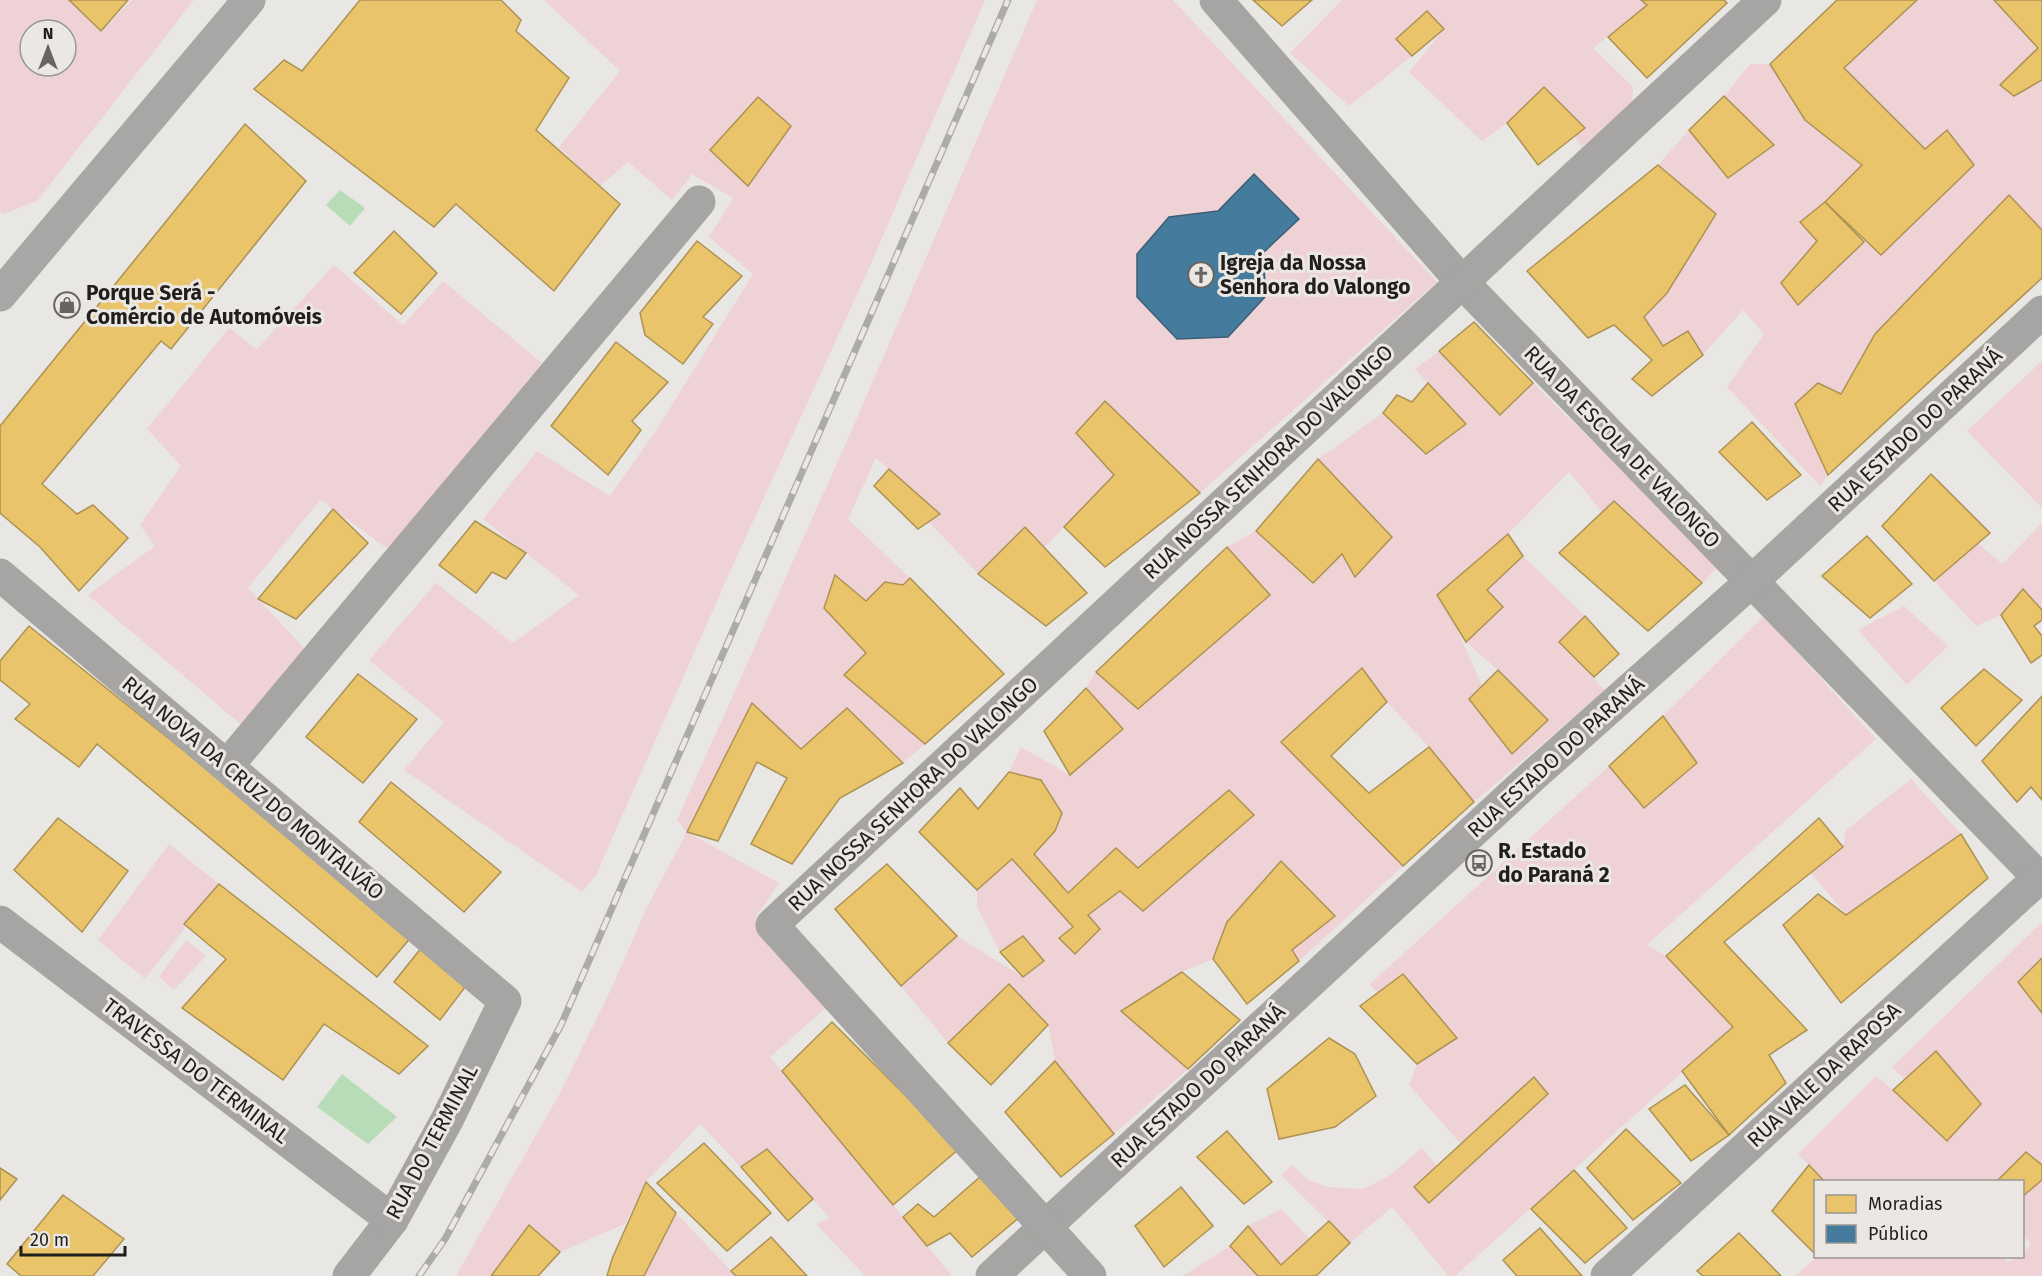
<svg xmlns="http://www.w3.org/2000/svg" width="2042" height="1276" viewBox="0 0 2042 1276" font-family="'Fira Sans',sans-serif">
<style>
.green{fill:#efd2d5;fill-rule:evenodd}
.water{fill:#b8dbb8}
.homes{fill:#e9c46a;stroke:#ad9253;stroke-width:1.5}
.public{fill:#457b9d;stroke:#3a5f77;stroke-width:1.5}
.lines{fill:none;stroke-linecap:round;stroke-linejoin:round}
.street{stroke:#a6a5a3;stroke-width:33}
.primary{stroke:#a8a7a6;stroke-width:33}
.rail-casing{stroke:#adaba8;stroke-width:7}
.rail{stroke:#ebe7e2;stroke-width:4.5;stroke-dasharray:14;stroke-linecap:butt}
.labels{text-anchor:middle;dominant-baseline:central;stroke-width:6;stroke-linejoin:round;paint-order:stroke}
.poi-label{font-size:21px;font-weight:bold;fill:#201f1d;stroke:#ebe7e2;text-anchor:start}
.street-label{font-size:21px;fill:#201f1d;stroke:#ebe7e2}
</style>
<rect width="100%" height="100%" fill="#e9e7e4"/>
<g class="green">
<path d="M0 0H69L101 31 132 0H194L37 201 4 214 0 211ZM30 30H66V66H30Z"/>
<polygon points="544,0 985,0 870,266 724,585 596,875 582,892 404,770 444,722 369,660 436,583 513,643 579,595 483,519 537,451 610,496 657,429 753,274 709,237 733,198 692,174 672,200 628,162 599,187 559,147 620,71"/>
<polygon points="1037,0 1173,0 1437,282 1200,493 1105,401 1076,433 1114,475 1044,548 1024,528 978,574 928,521 940,514 876,458 848,519 910,578 903,585 885,582 866,600 835,575 824,608 866,653 844,675 925,744 903,763 847,709 801,749 752,704 687,832 779,883 756,917 771,944 828,1006 770,1057 952,1276 865,1276 816,1224 830,1218 767,1150 741,1167 700,1124 646,1182 625,1224 560,1252 529,1226 491,1276 456,1276 560,1093 612,987 647,907 687,832 677,820 850,434"/>
<polygon points="1342,0 1641,0 1647,5 1593,48 1633,87 1632,102 1582,147 1574,136 1585,127 1544,87 1507,123 1482,141 1409,72 1444,29 1427,11 1396,39 1412,56 1349,106 1290,53"/>
<polygon points="1917,0 1994,0 2038,48 2000,85 2014,96 2042,80 2042,230 2009,196 1875,334 1841,394 1795,404 1828,475 1820,486 1727,387 1764,334 1743,310 1703,355 1688,331 1663,346 1644,317 1667,293 1716,214 1658,165 1689,130 1728,178 1773,145 1724,96 1750,64 1770,64 1805,120 1862,165 1825,202 1800,222 1817,241 1781,283 1798,304 1864,242 1881,255 1974,165 1947,131 1925,149 1844,68"/>
<polygon points="334,265 403,325 443,281 542,363 388,549 320,500 248,588 306,650 244,727 88,595 155,546 140,525 181,466 147,429 229,328 257,349"/>
<polygon points="1439,351 1499,415 1533,383 1719,566 1702,583 1614,501 1602,512 1569,472 1508,534 1437,596 1455,625 1482,685 1469,699 1513,753 1548,720 1498,670 1466,642 1503,608 1487,590 1523,556 1585,616 1559,642 1605,690 1474,802 1429,747 1387,702 1362,669 1281,741 1403,866 1299,961 1292,950 1281,861 1227,922 1213,959 1182,972 1122,1010 1188,1069 1114,1134 1055,1061 1048,1025 1009,984 948,1043 901,986 957,936 1023,977 1044,961 1023,936 1000,952 977,907 977,890 1012,859 1073,927 1059,938 1075,953 1088,915 1120,891 1143,910 1254,815 1229,790 1138,868 1116,849 1068,893 1034,854 1055,831 1062,813 1041,780 1009,772 1021,747 1070,775 1123,729 1086,688 1096,672 1138,709 1270,596 1227,547 1256,531 1313,583 1342,554 1355,577 1392,536 1318,459 1383,413 1426,454 1465,424 1415,369"/>
<polygon points="2042,361 2042,508 1967,431"/>
<polygon points="2042,523 2042,610 2023,589 2001,615 1976,626 1934,581 1978,543 2002,564"/>
<polygon points="1904,606 1948,646 1907,685 1858,630"/>
<polygon points="1764,616 1876,739 1647,945 1666,956 1733,1027 1455,1276 1448,1276 1392,1207 1350,1243 1281,1175 1292,1165 1308,1180 1329,1187 1364,1189 1390,1175 1422,1148 1437,1166 1414,1187 1430,1202 1548,1094 1534,1077 1461,1144 1409,1085 1417,1064 1457,1037 1403,974 1377,993 1370,984 1609,766 1645,808 1697,764 1663,716"/>
<polygon points="1911,779 1961,834 1846,915 1811,873 1843,847 1846,830"/>
<polygon points="169,844 219,884 145,979 98,940"/>
<polygon points="2042,922 2042,958 2018,982 2042,1013 2042,1165 2026,1152 1996,1181 1825,1182 1798,1154 1876,1076 1893,1090 1946,1141 1981,1105 1905,1080 1892,1067"/>
<polygon points="186,940 206,956 174,990 159,977"/>
<polygon points="2042,1180 2042,1276 1795,1276 1817,1257 2001,1256 2008,1262 2016,1257 2022,1256 2023,1252 2031,1245 2023,1234 2023,1197"/>
<polygon points="1281,1209 1310,1239 1281,1265 1248,1226"/>
<polygon points="676,1213 736,1276 644,1276"/>
<polygon points="1230,1246 1258,1276 1183,1276"/>
</g>
<g class="water">
<polygon points="340,190 365,208 350,226 326,205"/>
<polygon points="342,1074 397,1117 368,1144 317,1107"/>
</g>
<g class="homes">
<polygon points="69,0 128,0 101,31"/>
<polygon points="360,0 501,0 521,20 516,31 569,78 536,130 620,204 554,291 456,204 434,227 254,89 284,60 302,71"/>
<polygon points="1253,0 1312,0 1282,26"/>
<polygon points="1641,0 1724,0 1727,3 1647,78 1608,37 1647,5"/>
<polygon points="1837,0 1917,0 1844,68 1925,149 1947,130 1974,165 1881,255 1825,202 1862,165 1805,120 1770,64"/>
<polygon points="1994,0 2042,0 2042,80 2014,96 2000,85 2038,48"/>
<polygon points="1427,11 1444,29 1412,56 1396,39"/>
<polygon points="1544,87 1585,128 1538,165 1507,123"/>
<polygon points="1724,96 1774,145 1728,178 1689,130"/>
<polygon points="758,97 791,126 748,186 710,150"/>
<polygon points="245,124 306,181 171,349 161,341 42,484 77,514 93,505 128,538 79,591 40,547 0,513 0,426"/>
<polygon points="1658,165 1716,214 1667,293 1644,317 1663,346 1688,331 1703,355 1652,396 1632,379 1652,360 1614,325 1588,338 1527,271"/>
<polygon points="2009,195 2042,230 2042,278 1828,475 1795,404 1818,383 1841,394 1875,334"/>
<polygon points="1825,202 1864,242 1798,305 1781,283 1817,241 1800,222"/>
<polygon points="394,231 437,273 401,314 354,273"/>
<polygon points="697,241 742,276 703,317 713,324 683,364 645,335 640,313"/>
<polygon points="1474,322 1533,383 1500,415 1439,351"/>
<polygon points="616,342 668,382 632,421 641,430 608,475 551,426"/>
<polygon points="1428,383 1466,424 1426,454 1383,413 1397,395 1412,402"/>
<polygon points="1105,401 1200,493 1105,567 1064,527 1114,475 1076,433"/>
<polygon points="1752,422 1801,475 1767,500 1719,452"/>
<polygon points="1318,459 1392,537 1355,577 1342,554 1313,583 1256,531"/>
<polygon points="889,469 940,514 918,529 874,486"/>
<polygon points="1931,474 1990,533 1934,581 1882,526"/>
<polygon points="1614,501 1702,583 1648,631 1559,553"/>
<polygon points="333,509 368,543 296,619 258,599"/>
<polygon points="475,521 526,553 506,579 492,572 476,593 439,565"/>
<polygon points="1025,527 1087,593 1046,626 978,574"/>
<polygon points="1508,534 1523,556 1487,590 1503,607 1466,642 1437,595"/>
<polygon points="1867,536 1912,584 1870,618 1822,576"/>
<polygon points="1227,547 1270,595 1138,709 1096,672"/>
<polygon points="835,575 866,601 885,582 903,585 910,578 1004,674 925,744 844,675 866,653 824,608"/>
<polygon points="2023,589 2042,610 2042,620 2034,626 2042,636 2042,655 2031,663 2001,615"/>
<polygon points="1585,616 1619,654 1594,677 1559,642"/>
<polygon points="29,626 413,935 377,977 97,744 79,767 15,719 30,704 0,680 0,661"/>
<polygon points="1362,668 1387,702 1331,756 1369,793 1429,747 1474,802 1403,866 1281,742"/>
<polygon points="1984,669 2022,700 1976,746 1941,708"/>
<polygon points="1498,670 1548,720 1512,754 1469,699"/>
<polygon points="358,674 417,719 363,783 306,737"/>
<polygon points="1086,688 1123,729 1070,775 1044,731"/>
<polygon points="2042,696 2042,800 2031,787 2017,802 1982,761"/>
<polygon points="752,703 801,749 847,708 903,763 840,798 792,864 751,844 787,778 757,762 718,841 687,832"/>
<polygon points="1663,716 1697,763 1644,808 1609,766"/>
<polygon points="1009,772 1041,780 1062,813 1055,831 1034,854 1068,893 1116,848 1138,868 1229,790 1254,815 1143,911 1120,891 1088,915 1100,929 1075,954 1059,938 1073,927 1012,859 977,890 919,832 960,788 978,809"/>
<polygon points="391,782 501,872 464,912 359,822"/>
<polygon points="58,818 128,871 82,932 14,870"/>
<polygon points="1819,818 1843,847 1724,942 1807,1030 1769,1055 1786,1083 1729,1135 1682,1071 1733,1027 1666,956"/>
<polygon points="1961,834 1988,878 1841,1003 1783,925 1818,894 1846,915"/>
<polygon points="1281,861 1335,916 1292,950 1299,961 1247,1004 1213,959 1227,922"/>
<polygon points="887,864 957,936 901,986 835,909"/>
<polygon points="219,884 428,1046 399,1074 324,1024 283,1080 182,1008 226,959 184,924"/>
<polygon points="1023,936 1044,961 1023,977 1000,952"/>
<polygon points="422,947 469,982 440,1020 394,982"/>
<polygon points="2042,958 2042,1013 2018,982"/>
<polygon points="1182,972 1240,1020 1188,1069 1121,1011"/>
<polygon points="1403,974 1457,1038 1417,1064 1360,1006"/>
<polygon points="1009,984 1048,1025 991,1085 948,1043"/>
<polygon points="832,1022 959,1149 893,1205 782,1071"/>
<polygon points="1329,1038 1355,1054 1376,1096 1335,1127 1279,1139 1267,1089"/>
<polygon points="1936,1051 1981,1104 1947,1141 1893,1090"/>
<polygon points="1055,1061 1114,1134 1061,1177 1005,1112"/>
<polygon points="1534,1077 1548,1094 1429,1203 1414,1187"/>
<polygon points="1685,1085 1729,1135 1691,1161 1649,1109"/>
<polygon points="1626,1129 1681,1183 1633,1220 1587,1168"/>
<polygon points="1227,1131 1272,1182 1244,1204 1197,1157"/>
<polygon points="704,1143 771,1213 727,1251 657,1183"/>
<polygon points="767,1149 813,1199 788,1221 741,1167"/>
<polygon points="2026,1152 2042,1165 2042,1180 2022,1197 2022,1182 1996,1182"/>
<polygon points="1809,1165 1825,1182 1816,1182 1816,1255 1772,1211"/>
<polygon points="0,1168 17,1179 0,1200"/>
<polygon points="1574,1170 1627,1228 1585,1263 1531,1209"/>
<polygon points="981,1176 1021,1216 972,1257 950,1233 927,1246 903,1217 918,1204 934,1217"/>
<polygon points="646,1182 676,1213 644,1276 607,1276 612,1259"/>
<polygon points="1181,1187 1213,1226 1164,1267 1135,1226"/>
<polygon points="63,1195 124,1239 93,1276 21,1276 7,1264"/>
<polygon points="1329,1221 1350,1243 1316,1276 1258,1276 1230,1246 1248,1226 1281,1265"/>
<polygon points="529,1225 560,1252 538,1276 491,1276"/>
<polygon points="1540,1228 1582,1276 1517,1276 1503,1260"/>
<polygon points="1739,1233 1781,1276 1703,1276 1697,1271"/>
<polygon points="771,1237 807,1276 736,1276 731,1271"/>
</g>
<polygon class="public" points="1254,174 1299,219 1264,252 1265,297 1228,337 1177,339 1137,297 1137,254 1169,217 1218,211"/>
<g class="lines">
<g class="street">
<polyline points="1216,0 1462,282 2042,881"/>
<polyline points="0,575 505,1001 447,1120 392,1220 349,1276"/>
<polyline points="227,766 699,202"/>
<polyline points="0,922 392,1220"/>
<polyline points="992,1276 1536,773 1752,581 2042,312"/>
<polyline points="1090,1276 772,925 1765,0"/>
<polyline points="1607,1276 2042,875"/>
</g>
<polyline class="primary" points="0,295 249,0"/>
<g class="rail-casing">
<polyline id="rail" points="419,1276 445,1239 561,1025 1008,0"/>
</g>
<use href="#rail" class="rail"/>
</g>
<defs>
<g id="church-ring" transform="scale(1.35)"><circle r="9.5" fill="#ebe7e2" stroke="#666563" stroke-width="1.5"/><path d="M-1.2-6h2.4v3.5h3.3v2.4h-3.3V6h-2.4V-.1h-3.3v-2.4h3.3Z" fill="#666563"/></g>
<g id="shop-ring" transform="scale(1.35)"><circle r="9.5" fill="#ebe7e2" stroke="#666563" stroke-width="1.5"/><path d="M-5-2.5h2.3a2.7 3.5 0 0 1 5.4 0H5L5.5 6h-11ZM-1.5-2.5h3a1.5 2.3 0 0 0-3 0Z" fill="#666563"/></g>
<g id="bus-ring" transform="scale(1.35)"><circle r="9.5" fill="#ebe7e2" stroke="#666563" stroke-width="1.5"/><path d="M-5-6H5V4H4V6H2V4H-2V6H-4V4H-5ZM-3.5-4V0h7V-4ZM-3.5 1.2v1.5H-2V1.2ZM2 1.2v1.5H3.5V1.2Z" fill="#666563"/></g>
</defs>
<g fill-rule="evenodd">
<use href="#church-ring" x="1201" y="275"/>
<use href="#shop-ring" x="67" y="305"/>
<use href="#bus-ring" x="1479" y="863"/>
</g>
<g class="labels">
<g class="poi-label">
<text x="1220" y="263">Igreja da Nossa<tspan x="1220" dy="24">Senhora do Valongo</tspan></text>
<text x="86" y="293">Porque Será -<tspan x="86" dy="24">Comércio de Automóveis</tspan></text>
<text x="1498" y="851">R. Estado<tspan x="1498" dy="24">do Paraná 2</tspan></text>
</g>
<g class="street-label">
<text transform="translate(1915 430) rotate(-43)">RUA ESTADO DO PARANÁ</text>
<text transform="translate(1622 447) rotate(46)">RUA DA ESCOLA DE VALONGO</text>
<text transform="translate(1268 462) rotate(-43)">RUA NOSSA SENHORA DO VALONGO</text>
<text transform="translate(1556 757) rotate(-42)">RUA ESTADO DO PARANÁ</text>
<text transform="translate(253 788) rotate(40)">RUA NOVA DA CRUZ DO MONTALVÃO</text>
<text transform="translate(913 794) rotate(-43)">RUA NOSSA SENHORA DO VALONGO</text>
<text transform="translate(196 1071) rotate(37)">TRAVESSA DO TERMINAL</text>
<text transform="translate(1824 1075) rotate(-43)">RUA VALE DA RAPOSA</text>
<text transform="translate(1198 1086) rotate(-43)">RUA ESTADO DO PARANÁ</text>
<text transform="translate(432 1142) rotate(-62)">RUA DO TERMINAL</text>
</g>
</g>
<rect x="1814" y="1180" width="210" height="78" fill="#ebe7e2" stroke="#9a9793" stroke-width="1.5"/>
<rect x="1826" y="1195" width="30" height="18" fill="#e9c46a" stroke="#9a9793" stroke-width="1.5"/>
<text x="1868" y="1210" font-size="18" fill="#201f1d">Moradias</text>
<rect x="1826" y="1225" width="30" height="18" fill="#457b9d" stroke="#9a9793" stroke-width="1.5"/>
<text x="1868" y="1240" font-size="18" fill="#201f1d">Público</text>
<g transform="translate(48 48)"><circle r="28" fill="#ebe7e2" stroke="#9a9793" stroke-width="1.5"/>
<path d="M0-4.5L10 22L0 15L-10 22Z" fill="#666563"/>
<text y="-9" font-size="16" font-weight="bold" text-anchor="middle" fill="#201f1d">N</text>
</g>
<path d="M21 1246v9h104v-9" fill="none" stroke="#201f1d" stroke-width="3"/>
<text x="30" y="1246" font-size="18" fill="#201f1d" stroke="#ebe7e2" stroke-width="4.5" paint-order="stroke">20 m</text>
</svg>
